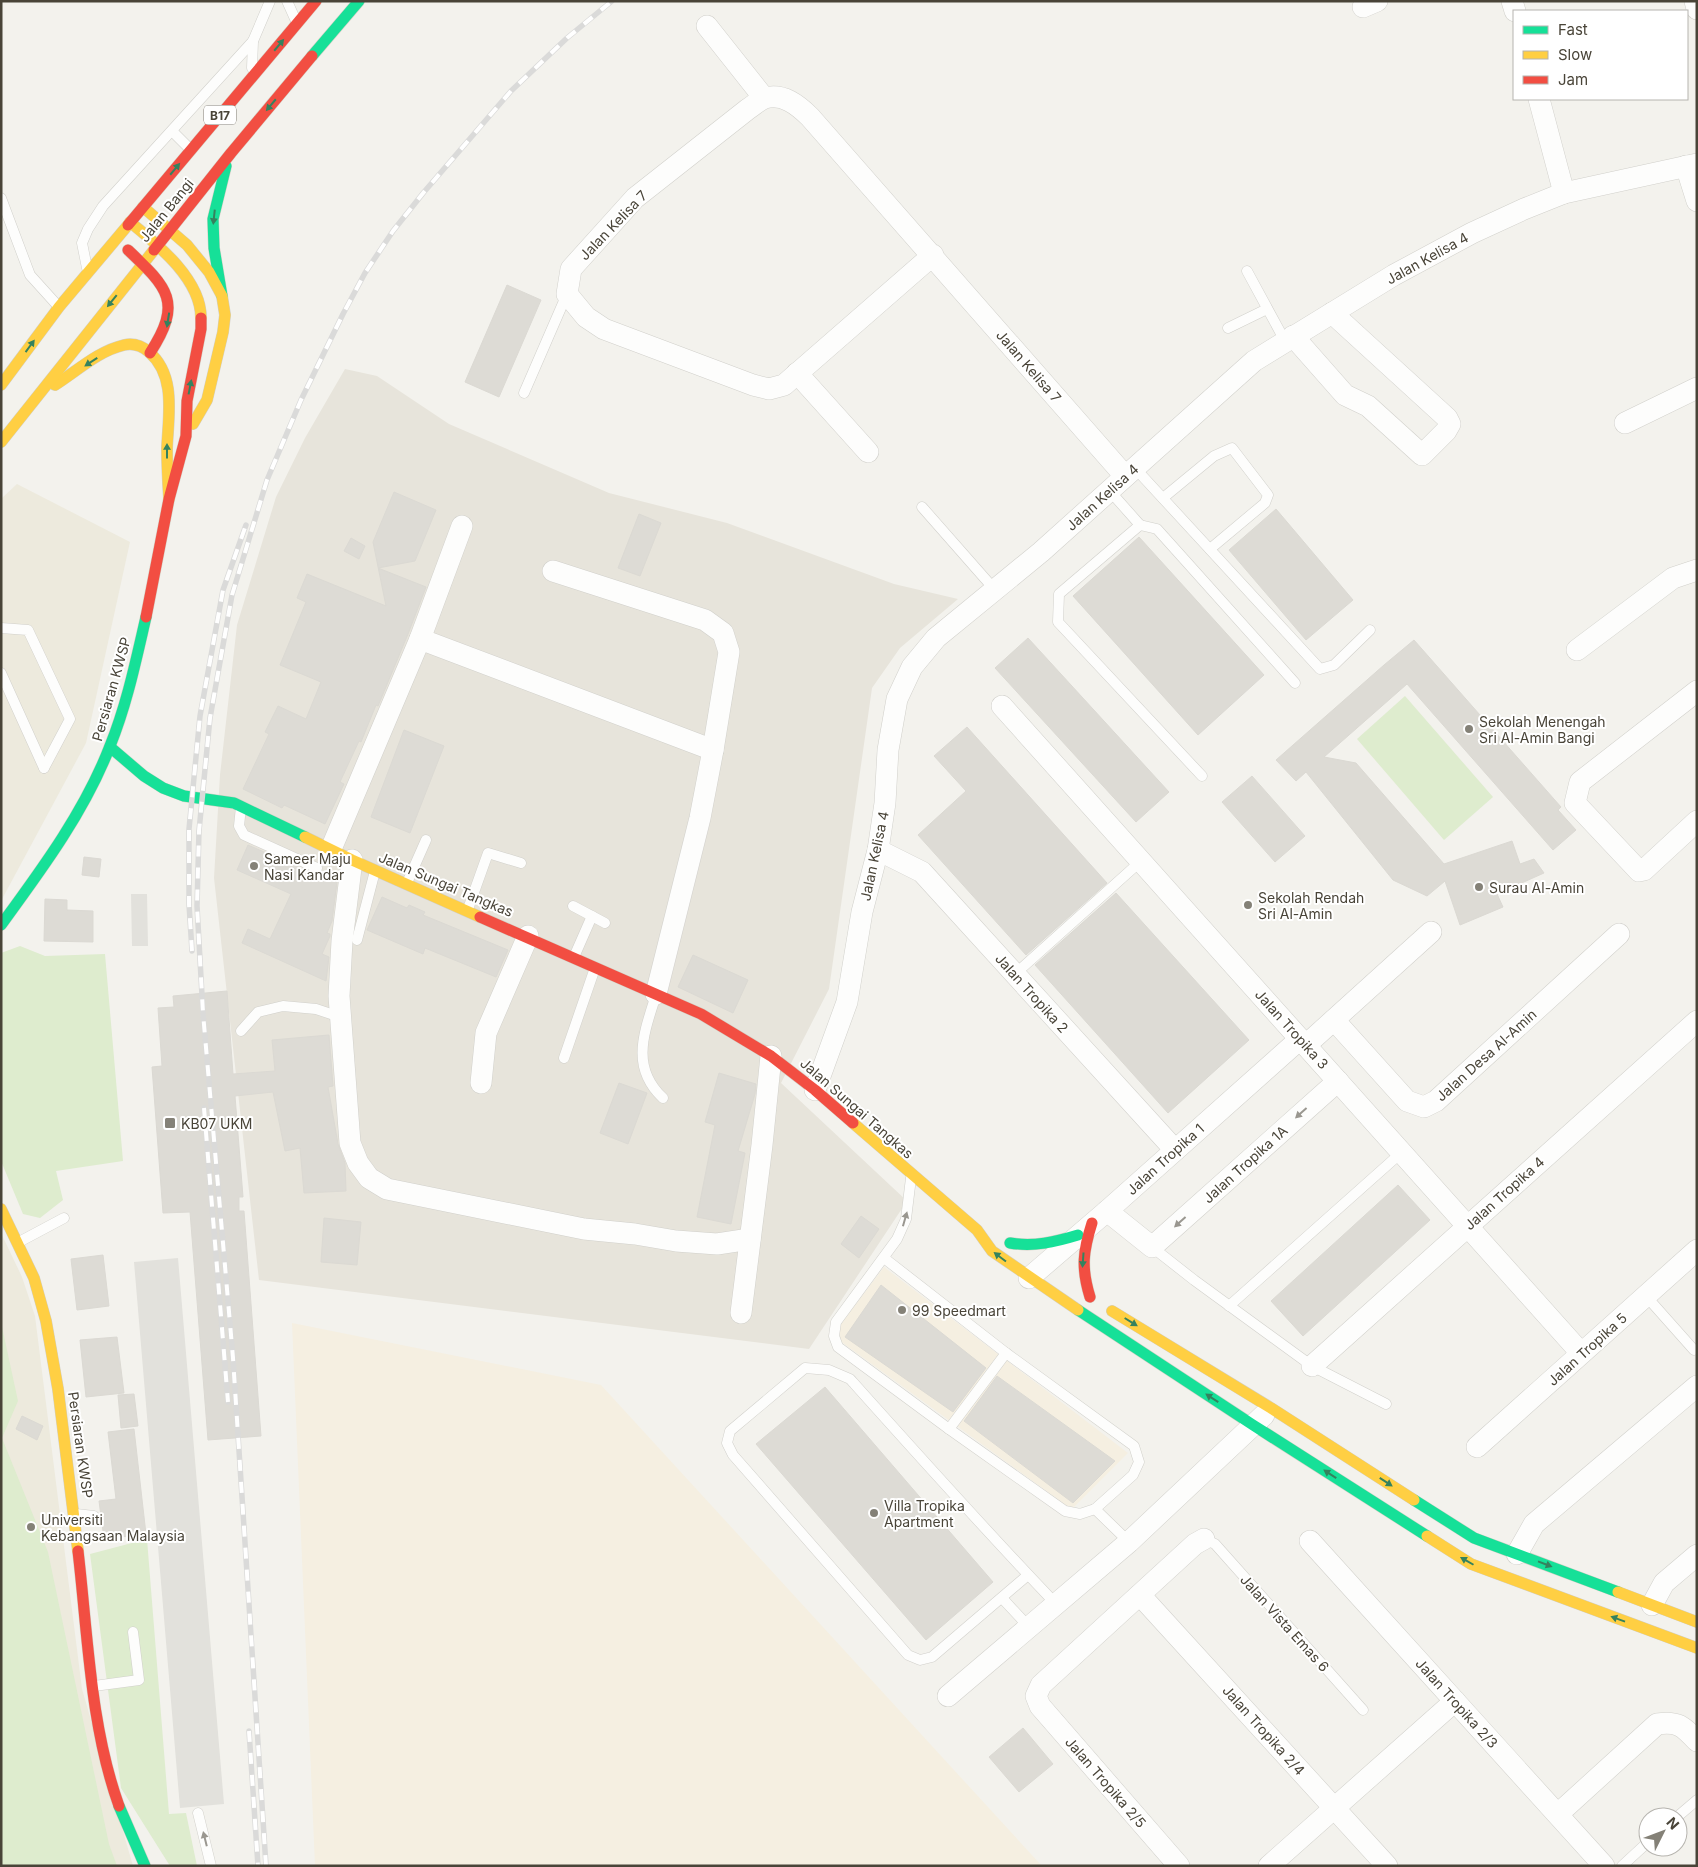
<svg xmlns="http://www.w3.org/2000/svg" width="1698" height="1867" viewBox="0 0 1698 1867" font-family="Inter,sans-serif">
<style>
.residential{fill:#e7e4db}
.commercial{fill:#f5efe1}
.education{fill:#edeadd}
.green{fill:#deecce}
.parking{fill:#e2e1dc}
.building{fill:#dddbd5;stroke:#dbd9d3}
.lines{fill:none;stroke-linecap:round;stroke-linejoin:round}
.lane-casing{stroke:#d1d0cb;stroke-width:11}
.street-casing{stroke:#d1d0cb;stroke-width:22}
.fast-casing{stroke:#d2cfc4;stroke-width:12}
.slow-casing{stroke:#d2cfc4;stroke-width:12}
.jam-casing{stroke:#d2cfc4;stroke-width:12}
.lane{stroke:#fdfdfc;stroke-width:10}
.street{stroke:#fdfdfc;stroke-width:21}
.fast{stroke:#16e098;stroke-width:11}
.slow{stroke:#ffcf43;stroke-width:11}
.jam{stroke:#f24e42;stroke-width:11}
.rail-casing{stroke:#dadad9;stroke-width:5.5}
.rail{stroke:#fff;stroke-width:4;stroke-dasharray:11;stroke-linecap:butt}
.oneway{fill:#35825e}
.oneway2{fill:#9a9790}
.poi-dot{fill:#848177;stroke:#fff;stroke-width:2}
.labels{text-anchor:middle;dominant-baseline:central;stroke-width:4;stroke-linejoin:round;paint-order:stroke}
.shield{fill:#fff;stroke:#807c74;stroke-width:1}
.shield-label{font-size:12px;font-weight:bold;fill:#494438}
.street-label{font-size:14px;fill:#494438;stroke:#fff}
.poi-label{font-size:14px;fill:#494438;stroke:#fff;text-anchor:start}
</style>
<rect width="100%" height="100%" fill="#f3f2ed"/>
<polygon class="residential" points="345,369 377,376 449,424 609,493 727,523 894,584 958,599 900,648 872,688 829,989 781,1083 907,1201 809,1349 259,1280 214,878 220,775 237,625 276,497 305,438"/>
<g class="commercial">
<polygon points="884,1267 1128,1453 1074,1507 1067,1506 840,1341 840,1325"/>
<polygon points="292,1323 601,1385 1042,1866 315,1866"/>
</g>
<g class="education">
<polygon points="17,484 130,542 86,743 1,901 1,499"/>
<polygon points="1,1233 22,1277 35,1316 82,1689 133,1866 1,1866"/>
</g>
<g class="green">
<polygon points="1405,696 1493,797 1444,840 1357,739"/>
<polygon points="20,946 45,956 105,954 123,1161 56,1171 63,1200 40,1218 23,1214 1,1161 1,953"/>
<polygon points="1,1322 18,1401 2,1438 48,1552 109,1844 117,1866 1,1866"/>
<polygon points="147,1539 169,1814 186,1813 197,1866 170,1866 121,1788 90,1554"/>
</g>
<g class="parking">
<polygon points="131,894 147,894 148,946 151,946 132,946"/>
<polygon points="178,1258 224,1804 180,1808 134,1262"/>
</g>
<g class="building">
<polygon points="507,285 541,300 499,397 465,382"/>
<polygon points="394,492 436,510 415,561 378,568 426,587 408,634 378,706 376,705 361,742 359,741 340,782 344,784 325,824 284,805 282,808 243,789 269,734 265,732 278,706 306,719 321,682 280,665 306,602 297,598 307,574 386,606 373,542"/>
<polygon points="1276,509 1353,600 1306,640 1229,550"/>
<polygon points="639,514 661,523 640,576 618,568"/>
<polygon points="1139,537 1264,675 1198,735 1073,596"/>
<polygon points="351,538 365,546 359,559 344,551"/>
<polygon points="1028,638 1169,792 1136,822 995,668"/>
<polygon points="1414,640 1561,807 1558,810 1576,830 1553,850 1407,684 1324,757 1356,763 1444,864 1512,841 1520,864 1534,859 1544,873 1497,894 1503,907 1460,925 1445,881 1427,896 1393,880 1306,772 1296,781 1276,760 1384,665"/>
<polygon points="967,727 1107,883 1026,955 918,835 966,791 934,756"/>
<polygon points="404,730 444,746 410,833 371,817"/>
<polygon points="1252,776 1305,836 1275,862 1222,802"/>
<polygon points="248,845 314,874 319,874 337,882 332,921 327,933 330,934 330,936 322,954 329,957 326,981 242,943 248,929 270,939 291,894 237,870"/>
<polygon points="84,857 101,859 99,877 82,875"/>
<polygon points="1116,893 1249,1040 1168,1113 1035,965"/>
<polygon points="382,897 407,908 409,905 425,912 423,915 508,950 496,977 425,948 423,954 367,930"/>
<polygon points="45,899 67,900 67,910 93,911 93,942 44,941"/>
<polygon points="693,955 748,980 733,1013 678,987"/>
<polygon points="227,991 233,1074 275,1071 272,1040 329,1035 333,1086 328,1087 338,1144 345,1163 346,1191 304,1193 300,1148 285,1151 273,1092 235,1096 243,1197 239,1197 239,1211 244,1211 261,1436 208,1440 190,1212 163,1213 152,1067 162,1066 158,1008 174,1007 173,996"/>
<polygon points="719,1073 756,1084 755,1094 738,1151 745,1153 731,1224 697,1217 715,1125 705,1122"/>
<polygon points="619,1083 647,1093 628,1144 600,1133"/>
<polygon points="1398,1185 1430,1220 1303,1336 1271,1301"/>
<polygon points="861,1216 879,1229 859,1258 841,1244"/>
<polygon points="324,1218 361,1222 357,1265 321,1262"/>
<polygon points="103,1255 109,1306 77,1310 71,1259"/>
<polygon points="881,1285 986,1368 953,1412 845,1337"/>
<polygon points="117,1337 124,1393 86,1397 80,1340"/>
<polygon points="997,1376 1115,1461 1073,1503 964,1421"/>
<polygon points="825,1387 993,1582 926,1640 756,1444"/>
<polygon points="134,1394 138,1426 121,1428 118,1395"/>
<polygon points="22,1416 43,1426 37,1440 16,1429"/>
<polygon points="134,1429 146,1534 104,1539 99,1501 116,1499 108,1432"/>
<polygon points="1023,1728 1053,1764 1019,1792 989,1757"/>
</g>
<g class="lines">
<g class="lane-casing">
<g id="lane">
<polyline points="287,1 296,21"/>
<polyline points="252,68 253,41 270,1"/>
<polyline points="172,131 191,150"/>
<polyline points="1,198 30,275 58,306"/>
<polyline points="87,268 82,243 88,229 103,206 253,41"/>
<polyline points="1247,271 1285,341"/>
<polyline points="1228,328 1267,309"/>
<polyline points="524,393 567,294"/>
<polyline points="1134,467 1320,669 1334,665 1370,630"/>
<polyline points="1109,490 1140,525 1059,594 1058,622 1202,776"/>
<polyline points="1163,498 1214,456 1232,448 1268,495 1265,503 1210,549"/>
<polyline points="922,507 995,590"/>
<polyline points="1140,525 1157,529 1295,683"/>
<polyline points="1,628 28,630 70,719 44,768"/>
<polyline points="1,673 44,768"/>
<polyline points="241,807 239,826 244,835 317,868"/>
<polyline points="407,883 426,840"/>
<polyline points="573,906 605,923"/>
<polyline points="468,909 488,853 521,863"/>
<polyline points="357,940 375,871"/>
<polyline points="574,957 592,916"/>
<polyline points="1015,974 1141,861"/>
<path d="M656 995C644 1033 630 1067 663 1098"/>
<polyline points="241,1031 258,1012 283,1006 316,1009 340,1017"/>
<polyline points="564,1058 595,968"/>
<polyline points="911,1178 906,1219 897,1239 836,1322 834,1336 838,1347 949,1429 1065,1511 1080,1514 1095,1509"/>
<polyline points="19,1242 64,1218"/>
<polyline points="1152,1247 1194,1280 1312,1366 1386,1404"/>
<polyline points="884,1258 1006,1353 1134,1446 1139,1462 1133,1475 1095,1509 1129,1542"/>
<polyline points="1646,1296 1694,1350"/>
<polyline points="1229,1306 1402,1152"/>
<polyline points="949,1429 1006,1353"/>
<polyline points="76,1514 94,1516"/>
<polyline points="1204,1539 1215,1544 1363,1710"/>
<path d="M1028 1575 932 1657 920 1660 908 1655 733 1455 727 1443 730 1431 805 1368 829 1370 850 1379C918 1455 985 1530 1055 1603"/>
<polyline points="1002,1598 1028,1626"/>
<polyline points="94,1686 139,1680 133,1632"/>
<polyline points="198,1813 211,1866"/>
<polyline points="1677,1817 1697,1800"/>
<polyline points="1622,1866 1648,1842"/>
</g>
</g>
<g class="street-casing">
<g id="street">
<polyline points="1512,1 1515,11"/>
<polyline points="1695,1 1697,9"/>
<polyline points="1363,7 1377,1"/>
<polyline points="707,26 764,98"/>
<polyline points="1539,99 1564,193"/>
<polyline points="1686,166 1697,201"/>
<path d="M933 255 784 385 769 389 753 385 604 329 586 317 567 294 571 269 635 198 748 109C753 106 759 100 765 98 783 93 798 105 810 117L1125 476"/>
<polyline points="1293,336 1345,395 1368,406 1422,455 1446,431 1450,424 1447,418 1332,313"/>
<polyline points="797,373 868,452"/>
<polyline points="1625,423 1697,388"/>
<polyline points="553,571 705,620 723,633 729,652 713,750 700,818 656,994"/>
<polyline points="420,639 713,750"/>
<polyline points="1577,650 1673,578 1697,570"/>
<polyline points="1697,691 1580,782 1575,803 1639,871 1644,870 1697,821"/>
<polyline points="1002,706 1581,1353"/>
<polyline points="331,849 420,639 462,526"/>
<polyline points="878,850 922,872 1175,1150"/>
<polyline points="352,860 342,941 339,996 350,1143 358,1163 369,1178 387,1189 584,1229 635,1234 676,1241 717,1244 750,1239"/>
<polyline points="1334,1020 1407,1101 1424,1107 1436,1101 1619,934"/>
<polyline points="1306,1045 1431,932"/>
<polyline points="481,1083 486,1033 528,936"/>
<polyline points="815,1090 847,1002 862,912 878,850 885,803 888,750 897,699 912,667 936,638 1041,552 1254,361 1394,275 1472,233 1524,209 1564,193 1697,164"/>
<polyline points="1107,1211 1152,1247 1338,1081"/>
<polyline points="1029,1278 1107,1211 1300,1039"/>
<polyline points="741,1313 762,1145 771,1056"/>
<polyline points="1312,1366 1697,1021"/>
<polyline points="1477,1447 1697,1250"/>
<polyline points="1310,1541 1604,1866"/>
<polyline points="1517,1554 1534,1524 1697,1386"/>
<polyline points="1140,1595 1387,1866"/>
<polyline points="1652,1605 1664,1583 1697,1555"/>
<polyline points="948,1696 1129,1542 1264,1415"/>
<path d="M1558 1814 1657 1724C1678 1721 1683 1726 1697 1741"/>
<polyline points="1179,1866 1040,1706 1036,1696 1041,1685 1195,1544 1204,1539"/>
<polyline points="1269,1866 1455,1701"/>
</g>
</g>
<g class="fast-casing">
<g id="fast">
<polyline points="312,56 359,1"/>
<polyline points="222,296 214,248 213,219 226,166"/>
<polyline points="110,747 144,776 163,788 184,796 234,803 305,837"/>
<path d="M1 925C42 869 85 811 110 746 127 704 136 660 146 617"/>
<path d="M1010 1243C1034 1247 1055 1242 1078 1235"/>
<polyline points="1078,1310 1253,1425 1427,1536"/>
<polyline points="1414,1500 1474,1538 1618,1592"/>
<polyline points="119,1806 145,1866"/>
</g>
</g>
<g class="slow-casing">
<g id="slow">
<polyline points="143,207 187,245 209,272 222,296 225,315 223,332 207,400 193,424"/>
<path d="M130 222C158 245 201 279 201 318"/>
<polyline points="1,385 59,307 128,225"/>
<path d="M55 385C77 371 98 351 124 345 133 343 142 346 149 352 177 376 168 417 167 449 167 466 168 483 169 499"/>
<polyline points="1,442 154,250"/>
<polyline points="305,837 352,860 480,917"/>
<polyline points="853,1123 977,1230 992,1251 1078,1310"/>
<polyline points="1,1209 34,1278 46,1321 58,1389 78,1551"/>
<polyline points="1112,1311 1271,1408 1414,1500"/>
<polyline points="1427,1536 1471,1564 1697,1648"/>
<polyline points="1618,1592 1697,1622"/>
</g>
</g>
<g class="jam-casing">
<g id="jam">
<polyline points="128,225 316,1"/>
<path d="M128 250C168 288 183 302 150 353"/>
<polyline points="154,250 231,153 312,56"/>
<polyline points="146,617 169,499 186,436 187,401 201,329 201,318"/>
<polyline points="480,917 701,1014 771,1056 815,1090 853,1123"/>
<path d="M1090 1297C1081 1268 1083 1251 1092 1223"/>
<path d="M78 1551C88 1636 90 1725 119 1806"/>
</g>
</g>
<use href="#lane" class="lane"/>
<use href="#street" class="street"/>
<use href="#fast" class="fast"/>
<use href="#slow" class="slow"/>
<use href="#jam" class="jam"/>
<g class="rail-casing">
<g id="rail">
<polyline points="192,951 189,904 189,829 200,716 223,590 246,525"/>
<polyline points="204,1108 228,1402"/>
<polyline points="249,1731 258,1866"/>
<polyline points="266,1866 233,1358 203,1013 197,906 199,831 210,718 232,595 267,480 301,400 343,314 365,273 393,231 424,192 511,91 567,38 612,1"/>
</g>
</g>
<use href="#rail" class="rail"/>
</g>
<defs><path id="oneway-solid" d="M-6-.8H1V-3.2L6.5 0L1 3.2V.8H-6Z" transform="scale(1.25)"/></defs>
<g class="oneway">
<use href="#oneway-solid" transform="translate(279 45) rotate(-50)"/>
<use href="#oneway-solid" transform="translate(271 105) rotate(130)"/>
<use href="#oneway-solid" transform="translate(175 169) rotate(-50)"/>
<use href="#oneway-solid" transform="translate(214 217) rotate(96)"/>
<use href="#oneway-solid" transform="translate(112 301) rotate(129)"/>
<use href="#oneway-solid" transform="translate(168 320) rotate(99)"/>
<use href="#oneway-solid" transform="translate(30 346) rotate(-54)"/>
<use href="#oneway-solid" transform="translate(91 362) rotate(147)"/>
<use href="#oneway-solid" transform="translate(190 387) rotate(-79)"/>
<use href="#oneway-solid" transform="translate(167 451) rotate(-90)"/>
<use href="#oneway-solid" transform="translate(1000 1257) rotate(-143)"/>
<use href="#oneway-solid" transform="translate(1083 1260) rotate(94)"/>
<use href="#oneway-solid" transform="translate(1131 1322) rotate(32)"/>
<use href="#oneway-solid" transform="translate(1212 1398) rotate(-147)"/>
<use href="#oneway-solid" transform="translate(1330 1474) rotate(-147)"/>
<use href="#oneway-solid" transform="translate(1386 1482) rotate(33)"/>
<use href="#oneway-solid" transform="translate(1467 1561) rotate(-150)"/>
<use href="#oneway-solid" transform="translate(1545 1564) rotate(21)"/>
<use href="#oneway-solid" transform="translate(1618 1619) rotate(-160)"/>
</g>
<g class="oneway2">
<use href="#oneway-solid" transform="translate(1301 1113) rotate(138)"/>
<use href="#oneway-solid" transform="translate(905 1219) rotate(-74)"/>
<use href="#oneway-solid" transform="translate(1180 1222) rotate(138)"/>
<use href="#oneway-solid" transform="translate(205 1839) rotate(-104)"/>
</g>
<g class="poi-dot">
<circle cx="1469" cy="729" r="5"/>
<circle cx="254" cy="866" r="5"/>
<circle cx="1479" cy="887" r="5"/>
<circle cx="1248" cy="905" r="5"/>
<rect x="164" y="1117" width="12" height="12" rx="2.5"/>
<circle cx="902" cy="1310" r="5"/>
<circle cx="874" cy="1513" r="5"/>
<circle cx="31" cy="1527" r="5"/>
</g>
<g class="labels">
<rect class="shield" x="204" y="105.5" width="32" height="19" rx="4"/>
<g class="shield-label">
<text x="220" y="115">B17</text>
</g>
<g class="street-label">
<text transform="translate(166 210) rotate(-51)">Jalan Bangi</text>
<text transform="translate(613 225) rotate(-46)">Jalan Kelisa 7</text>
<text transform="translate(1427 258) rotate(-29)">Jalan Kelisa 4</text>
<text transform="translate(1029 366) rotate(49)">Jalan Kelisa 7</text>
<text transform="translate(1102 497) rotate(-42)">Jalan Kelisa 4</text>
<text transform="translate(111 689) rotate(-74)">Persiaran KWSP</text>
<text transform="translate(874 856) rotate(-78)">Jalan Kelisa 4</text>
<text transform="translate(446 884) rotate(23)">Jalan Sungai Tangkas</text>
<text transform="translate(1032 993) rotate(48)">Jalan Tropika 2</text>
<text transform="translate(1292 1029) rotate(48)">Jalan Tropika 3</text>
<text transform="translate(1486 1055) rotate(-42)">Jalan Desa Al-Amin</text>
<text transform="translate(857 1108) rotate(41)">Jalan Sungai Tangkas</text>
<text transform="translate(1165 1159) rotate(-42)">Jalan Tropika 1</text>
<text transform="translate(1245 1164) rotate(-42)">Jalan Tropika 1A</text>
<text transform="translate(1504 1193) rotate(-42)">Jalan Tropika 4</text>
<text transform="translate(1587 1349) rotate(-42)">Jalan Tropika 5</text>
<text transform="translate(81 1445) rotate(82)">Persiaran KWSP</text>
<text transform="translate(1285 1623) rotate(48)">Jalan Vista Emas 6</text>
<text transform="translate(1457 1703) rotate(48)">Jalan Tropika 2/3</text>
<text transform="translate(1264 1730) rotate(48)">Jalan Tropika 2/4</text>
<text transform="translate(1106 1782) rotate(49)">Jalan Tropika 2/5</text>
</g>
<g class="poi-label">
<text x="1479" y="721">Sekolah Menengah<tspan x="1479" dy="16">Sri Al-Amin Bangi</tspan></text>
<text x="264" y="858">Sameer Maju<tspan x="264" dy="16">Nasi Kandar</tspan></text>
<text x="1489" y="887">Surau Al-Amin</text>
<text x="1258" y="897">Sekolah Rendah<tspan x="1258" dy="16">Sri Al-Amin</tspan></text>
<text x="181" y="1123">KB07 UKM</text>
<text x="912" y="1310">99 Speedmart</text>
<text x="884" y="1505">Villa Tropika<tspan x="884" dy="16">Apartment</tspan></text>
<text x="41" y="1519">Universiti<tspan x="41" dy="16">Kebangsaan Malaysia</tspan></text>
</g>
</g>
<rect width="1698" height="1867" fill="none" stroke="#494438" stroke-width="5"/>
<rect x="1513" y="10" width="175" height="90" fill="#ffffff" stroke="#b6b4af"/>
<rect x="1523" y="26" width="25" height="8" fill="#16e098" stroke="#b6b4af"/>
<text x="1558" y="35" font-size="15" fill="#494438">Fast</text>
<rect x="1523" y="51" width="25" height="8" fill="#ffcf43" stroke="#b6b4af"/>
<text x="1558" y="60" font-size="15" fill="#494438">Slow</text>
<rect x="1523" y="76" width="25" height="8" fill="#f24e42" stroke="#b6b4af"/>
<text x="1558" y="85" font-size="15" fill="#494438">Jam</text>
<g transform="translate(1663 1832) rotate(48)"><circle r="24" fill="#ffffff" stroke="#b6b4af"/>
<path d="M0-4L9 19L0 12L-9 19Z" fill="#848177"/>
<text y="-8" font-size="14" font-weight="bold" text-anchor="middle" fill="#494438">N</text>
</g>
</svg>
